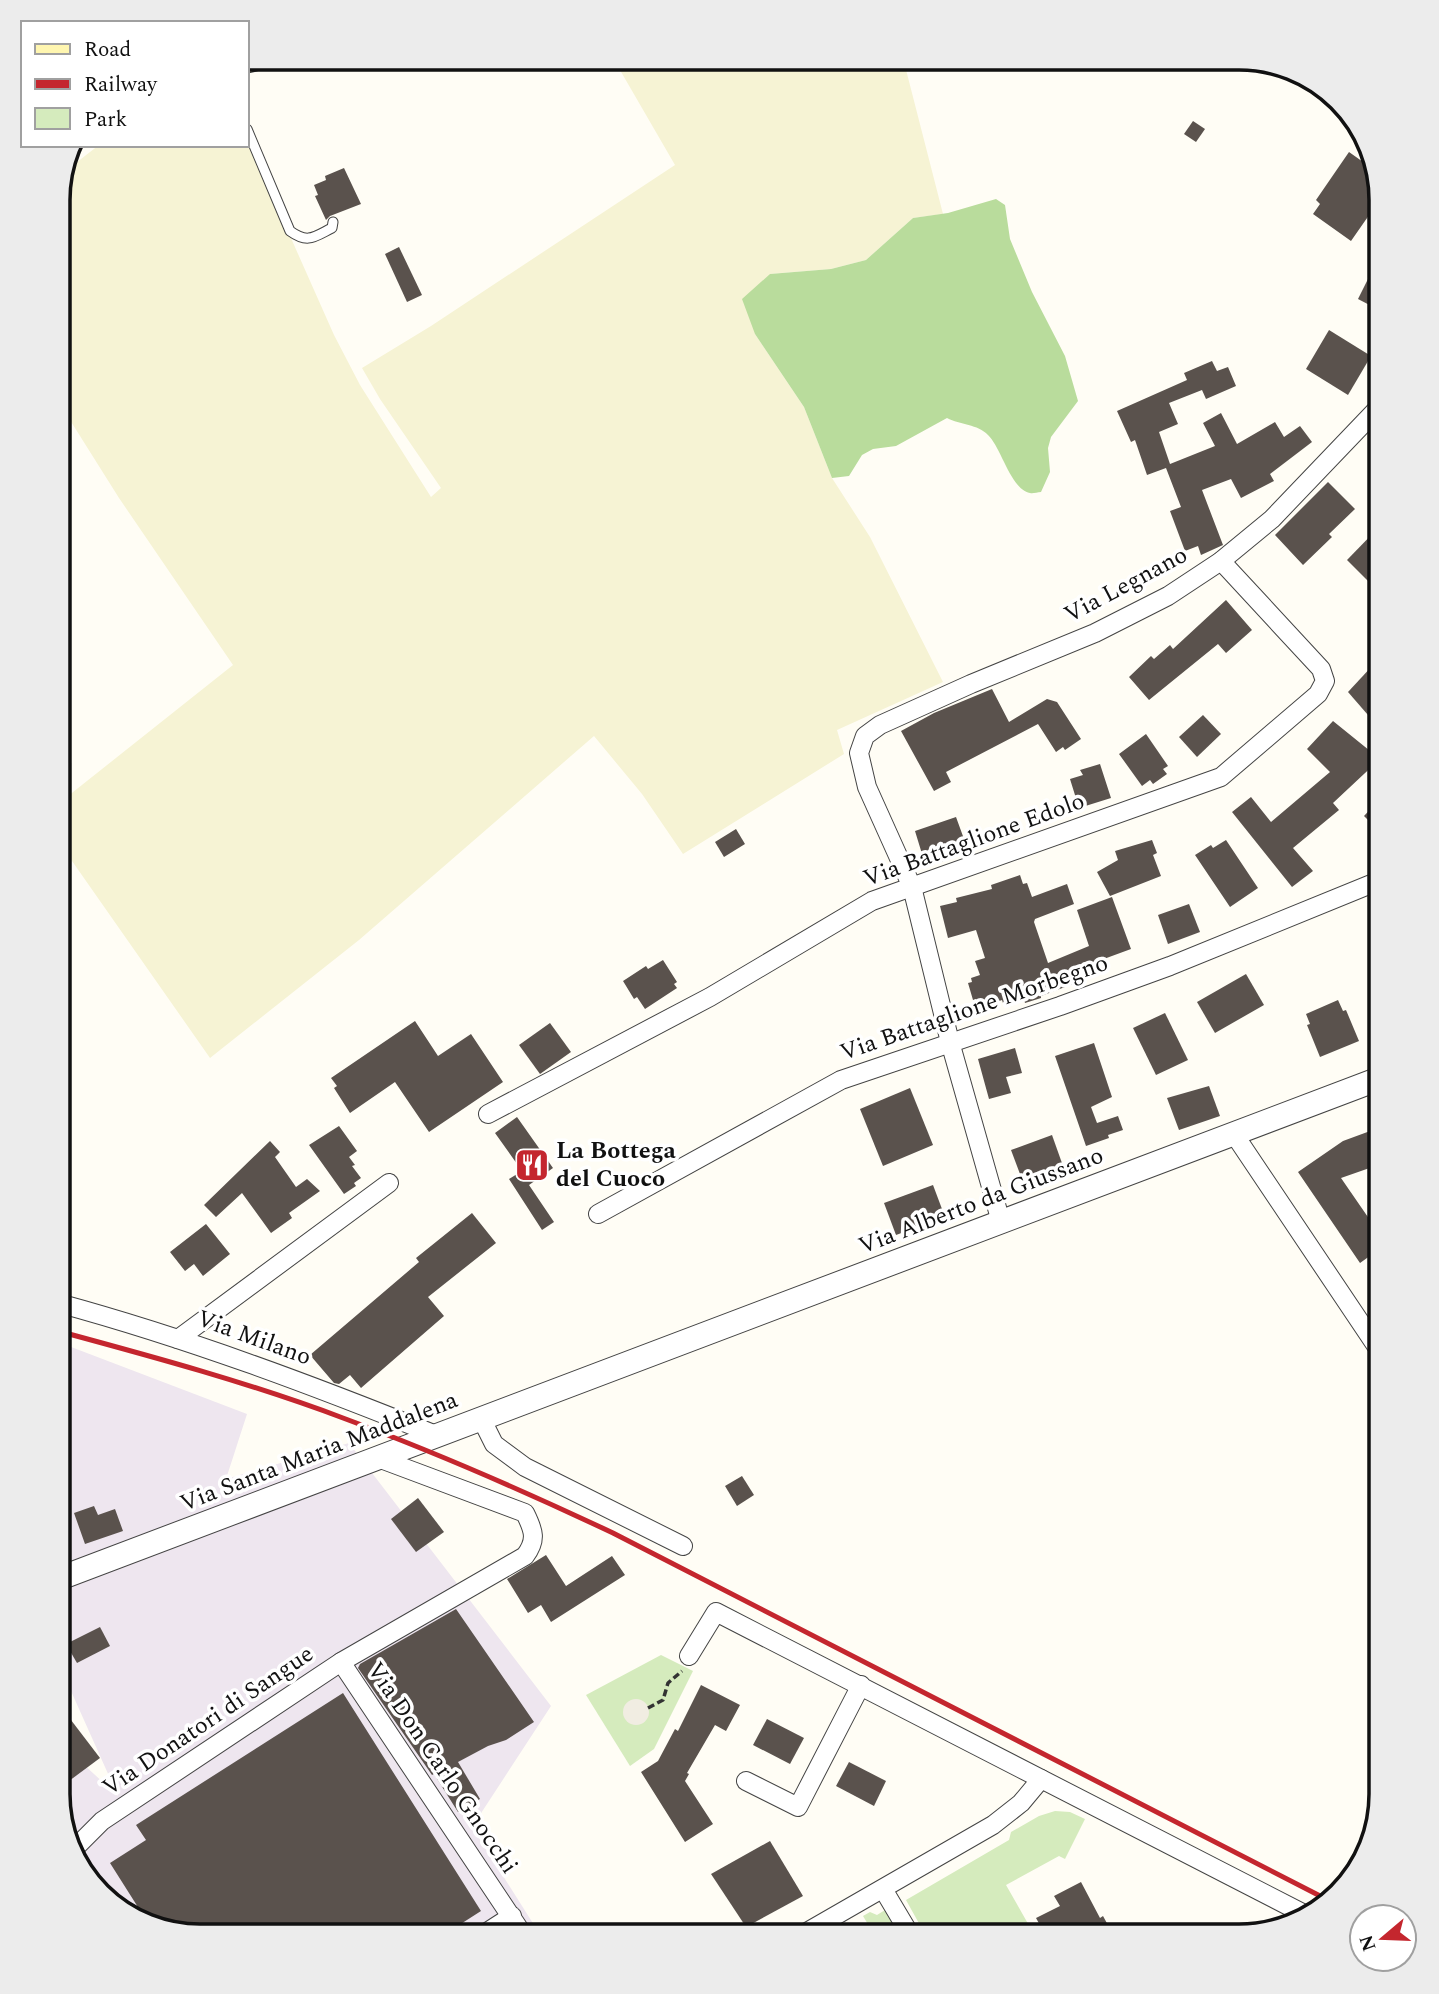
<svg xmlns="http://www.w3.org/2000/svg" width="1439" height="1994" viewBox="0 0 1439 1994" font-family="Spectral,serif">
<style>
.industrial{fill:#eee6ef}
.farmland{fill:#f6f3d4}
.green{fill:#d5ebbd}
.forest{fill:#b9dc9c}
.plaza{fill:#f1ede2}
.building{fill:#5a524d}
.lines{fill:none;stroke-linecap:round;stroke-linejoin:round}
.service-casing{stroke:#444;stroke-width:11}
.minor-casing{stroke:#444;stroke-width:20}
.tertiary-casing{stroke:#444;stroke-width:25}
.secondary-casing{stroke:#333;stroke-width:27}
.path{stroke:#333;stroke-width:3.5;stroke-dasharray:7 3.5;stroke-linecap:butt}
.service{stroke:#fff;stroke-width:9}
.minor{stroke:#fff;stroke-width:18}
.tertiary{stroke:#fff;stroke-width:23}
.secondary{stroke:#fff6b0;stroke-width:24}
.rail{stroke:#c4262e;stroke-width:5}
.labels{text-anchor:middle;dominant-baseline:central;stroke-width:7;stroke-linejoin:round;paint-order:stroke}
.street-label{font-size:24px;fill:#111;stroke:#fff}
.poi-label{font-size:24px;font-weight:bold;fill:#111;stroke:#fff;text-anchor:start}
.rim{fill:none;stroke:#111;stroke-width:3.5}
</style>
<rect width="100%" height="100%" fill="#fffdf5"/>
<polygon class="industrial" points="58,1342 247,1414 226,1479 349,1443 551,1706 472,1827 541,1936 191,1936 128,1917 77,1866 58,1794 58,1741 118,1796 58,1662"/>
<polygon class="farmland" points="613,58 903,58 943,214 913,218 866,260 831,269 770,274 755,334 804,407 832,478 870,537 943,682 837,730 844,754 683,854 642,794 594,736 359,940 210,1058 58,841 58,804 233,665 119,498 58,401 58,190 63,173 99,145 247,145 247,139 334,335 360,385 431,497 441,488 380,399 362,368 431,326 675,165"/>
<g class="green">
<polygon points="661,1655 693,1671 654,1749 630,1766 586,1695"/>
<polygon points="1055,1811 1070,1812 1085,1819 1065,1859 1059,1856 1006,1885 1035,1936 926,1936 906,1900 1009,1840 1011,1832 1039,1816"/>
<polygon points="885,1910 900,1936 875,1936 863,1916 870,1912 877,1915"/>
</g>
<path class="forest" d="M996 199 1005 205 1010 239 1032 292 1065 356 1078 401 1051 437 1048 448 1050 472 1041 492C1037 492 1033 494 1030 493 1011 490 1001 447 988 435 978 424 960 425 947 418L896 446 873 449 862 455 849 476 832 478 804 407 755 334 742 299 770 274 831 269 866 260 913 218 948 213Z"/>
<circle class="plaza" cx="636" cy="1712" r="13"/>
<g class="building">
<polygon points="1193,121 1205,129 1196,142 1184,134"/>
<polygon points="1349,152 1373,169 1381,198 1351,241 1313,214 1320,204 1316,200"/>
<polygon points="344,168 361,204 330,216 326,220 315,196 318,195 314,185 326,180 325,176"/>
<polygon points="399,247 422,295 407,302 385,254"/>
<polygon points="1371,273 1381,278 1381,311 1358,299"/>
<polygon points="1329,330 1371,356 1348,395 1306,369"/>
<polygon points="1212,361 1217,371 1228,367 1236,386 1206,399 1202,390 1169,403 1178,424 1159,432 1170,464 1215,446 1203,423 1221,413 1237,444 1275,422 1284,437 1300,426 1312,442 1270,474 1274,481 1241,498 1231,479 1202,490 1223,545 1201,555 1198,546 1185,551 1170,511 1181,507 1166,468 1147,475 1135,440 1131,442 1117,411 1187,380 1184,373"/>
<polygon points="1328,482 1355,509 1329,534 1332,537 1303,565 1275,535"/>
<polygon points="1381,525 1381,574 1371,584 1347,560"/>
<polygon points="1226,600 1252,630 1226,653 1218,644 1149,700 1129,677 1151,656 1154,659 1170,645 1173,649"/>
<polygon points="1374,664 1381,671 1381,730 1348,692"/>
<polygon points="992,689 1009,722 1047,699 1057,702 1081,739 1065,750 1063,747 1056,752 1038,724 946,772 951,782 934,791 901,731 934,713"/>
<polygon points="1203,715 1221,734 1197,757 1179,737"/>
<polygon points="1333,721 1380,759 1333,803 1339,810 1293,848 1313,871 1292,887 1232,812 1251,797 1271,822 1330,772 1307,749"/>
<polygon points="1146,734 1168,766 1163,769 1167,774 1153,784 1150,780 1142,786 1119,754"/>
<polygon points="1100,764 1111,798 1079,808 1070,779 1083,775 1080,770"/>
<polygon points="1381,798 1381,833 1364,816"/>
<polygon points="956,817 968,850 960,853 961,855 926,867 915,831"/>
<polygon points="736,829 745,844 724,857 715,842"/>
<polygon points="1152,840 1157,853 1153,855 1161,876 1110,896 1097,872 1118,860 1115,851"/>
<polygon points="1226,840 1258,888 1230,907 1195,855 1211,845 1213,848"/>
<polygon points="1020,875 1023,884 1027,883 1032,897 1067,884 1074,904 1035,919 1034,922 1048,963 1089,946 1077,910 1112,897 1131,949 1082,967 1085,975 1072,980 1073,984 1041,996 1041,998 1025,1003 1023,996 1003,1003 1002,1000 991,1004 990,999 978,1004 976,999 973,1000 968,983 972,982 971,978 980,975 975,961 985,958 976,930 948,938 940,906 957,902 956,898 992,889 991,885"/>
<polygon points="1189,904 1200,932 1168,944 1158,915"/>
<polygon points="663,960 677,982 674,984 677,988 645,1009 637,997 634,999 623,981 646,966 648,969"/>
<polygon points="1246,974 1264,1005 1215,1033 1197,1002"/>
<polygon points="1338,1000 1343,1011 1346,1010 1359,1041 1320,1057 1307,1025 1310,1024 1306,1014"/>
<polygon points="1165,1013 1188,1060 1156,1075 1133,1028"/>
<polygon points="415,1021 438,1056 471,1034 503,1082 429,1132 395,1082 350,1113 334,1088 337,1086 331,1078"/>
<polygon points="550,1023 571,1052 540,1074 519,1045"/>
<polygon points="1094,1043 1112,1097 1091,1107 1097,1123 1118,1116 1123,1130 1108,1135 1109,1138 1086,1146 1055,1056"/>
<polygon points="1015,1048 1022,1073 1006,1077 1011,1093 989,1099 978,1059"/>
<polygon points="1209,1086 1220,1116 1179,1130 1167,1098"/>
<polygon points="910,1088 933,1145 883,1166 860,1109"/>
<polygon points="517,1117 553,1168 529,1185 554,1222 542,1230 509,1179 522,1171 495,1133"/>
<polygon points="339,1126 357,1151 349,1157 355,1165 352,1166 361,1178 354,1183 356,1186 344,1194 309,1145"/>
<polygon points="1381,1127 1381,1164 1341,1178 1381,1236 1381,1248 1360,1263 1298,1172 1343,1141"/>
<polygon points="1052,1135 1063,1166 1023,1182 1011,1150"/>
<polygon points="270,1141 280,1152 275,1157 296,1187 307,1179 320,1191 289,1213 292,1218 271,1233 242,1193 216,1217 204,1205"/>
<polygon points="933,1185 945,1217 896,1235 884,1203"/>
<polygon points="472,1213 496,1243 428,1297 444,1316 361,1388 350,1375 339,1384 334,1383 310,1355 419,1262 416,1258"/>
<polygon points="206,1224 230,1254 203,1276 194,1264 185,1271 170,1252"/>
<polygon points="742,1476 754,1495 737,1506 725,1486"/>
<polygon points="418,1498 444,1532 416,1552 391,1519"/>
<polygon points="94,1506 98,1515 115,1509 123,1531 85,1544 74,1513"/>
<polygon points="546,1555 566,1586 612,1556 625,1575 551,1622 541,1605 528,1613 507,1579"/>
<polygon points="456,1609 534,1722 506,1740 488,1746 458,1762 480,1799 458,1812 434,1774 432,1775 358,1668 360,1664"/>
<polygon points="100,1627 110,1646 77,1663 66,1644"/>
<polygon points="701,1685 740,1705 726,1731 715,1725 687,1773 689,1774 685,1781 713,1824 685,1842 641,1772 658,1761 675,1729 678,1731"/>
<polygon points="343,1693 481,1911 442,1936 191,1936 148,1923 110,1863 146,1840 136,1825"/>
<polygon points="58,1703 100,1758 69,1781 58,1766"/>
<polygon points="767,1719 804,1738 790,1764 753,1745"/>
<polygon points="849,1762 886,1781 874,1806 836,1786"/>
<polygon points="770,1841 803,1896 746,1927 711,1874"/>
<polygon points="1081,1882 1100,1918 1103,1916 1114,1936 1046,1936 1036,1918 1060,1906 1054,1896"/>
</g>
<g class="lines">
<g class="service-casing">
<path id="service" d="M247 129 290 231C308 244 314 237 332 228L333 222"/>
</g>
<g class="minor-casing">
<g id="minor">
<polyline points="488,1114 710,997 872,901 1221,777 1318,694 1325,681 1321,669 1221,561"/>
<polyline points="1234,1134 1381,1353"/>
<polyline points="598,1214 841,1080 1060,1006 1170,966 1381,880"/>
<polyline points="1001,1222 950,1042 912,887 867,787 859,753 865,736 880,725 971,684 1095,633 1168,596 1221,561 1272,519 1381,405"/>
<path d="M58 1303C187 1338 312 1385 436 1435"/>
<polyline points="178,1339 389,1183"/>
<polyline points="481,1418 494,1444 525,1467 683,1546"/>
<path d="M378 1458 525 1513C534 1531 537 1540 525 1556L341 1662 524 1936"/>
<polyline points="689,1656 716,1612 1310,1917"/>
<polyline points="746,1781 798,1807 861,1685"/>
<polyline points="73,1850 102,1821 341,1662"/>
<polyline points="883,1889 911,1936"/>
<polyline points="481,1936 512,1916"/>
<polyline points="800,1936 993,1825 1021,1803 1041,1779"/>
</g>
</g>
<g class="tertiary-casing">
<polyline id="tertiary" points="58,1579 1381,1078"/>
</g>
<g class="secondary-casing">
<polyline id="secondary" points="247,60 255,58"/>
</g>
<polyline class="path" points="648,1708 663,1700 668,1683 682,1671"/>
<use href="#service" class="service"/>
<use href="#minor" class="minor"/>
<use href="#tertiary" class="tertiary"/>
<use href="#secondary" class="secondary"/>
<path class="rail" d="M58 1331C154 1357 250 1383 343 1418 435 1452 524 1491 613 1533L1328 1900"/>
</g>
<defs>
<g id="restaurant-square" transform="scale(1.75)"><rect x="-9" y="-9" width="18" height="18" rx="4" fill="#c4262e" stroke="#fff"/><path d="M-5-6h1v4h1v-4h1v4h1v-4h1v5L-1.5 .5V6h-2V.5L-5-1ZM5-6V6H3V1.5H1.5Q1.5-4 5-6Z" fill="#fff"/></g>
</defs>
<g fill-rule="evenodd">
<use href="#restaurant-square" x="532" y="1165"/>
</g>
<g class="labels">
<g class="street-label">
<text transform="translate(1126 585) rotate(-28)">Via Legnano</text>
<text transform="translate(974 840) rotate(-20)">Via Battaglione Edolo</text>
<text transform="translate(974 1008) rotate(-19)">Via Battaglione Morbegno</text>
<text transform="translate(981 1201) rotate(-21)">Via Alberto da Giussano</text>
<text transform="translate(254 1338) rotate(20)">Via Milano</text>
<text transform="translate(319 1452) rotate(-21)">Via Santa Maria Maddalena</text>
<text transform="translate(208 1721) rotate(-34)">Via Donatori di Sangue</text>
<text transform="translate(442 1768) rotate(56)">Via Don Carlo Gnocchi</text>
</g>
<g class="poi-label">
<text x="556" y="1151">La Bottega<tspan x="556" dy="28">del Cuoco</tspan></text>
</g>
</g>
<path d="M0 0H1439V1994H0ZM200 70H1239A130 130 0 0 1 1369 200V1794A130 130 0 0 1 1239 1924H200A130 130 0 0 1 70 1794V200A130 130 0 0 1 200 70Z" fill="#ececec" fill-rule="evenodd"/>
<path class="rim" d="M200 70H1239A130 130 0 0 1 1369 200V1794A130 130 0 0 1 1239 1924H200A130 130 0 0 1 70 1794V200A130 130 0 0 1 200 70Z"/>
<rect x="21" y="21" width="228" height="126" fill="#ffffff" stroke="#a0a0a0" stroke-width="2"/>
<rect x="35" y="44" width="35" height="10" fill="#fff6b0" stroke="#a0a0a0" stroke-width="2"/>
<text x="84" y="56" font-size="21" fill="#111111">Road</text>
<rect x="35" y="79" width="35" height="10" fill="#c4262e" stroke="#a0a0a0" stroke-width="2"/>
<text x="84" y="91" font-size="21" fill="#111111">Railway</text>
<rect x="35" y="108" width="35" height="21" fill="#d5ebbd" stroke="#a0a0a0" stroke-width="2"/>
<text x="84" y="126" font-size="21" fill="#111111">Park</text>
<g transform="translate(1383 1938) rotate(251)"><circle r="33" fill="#ffffff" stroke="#a0a0a0" stroke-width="2"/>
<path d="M0-5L12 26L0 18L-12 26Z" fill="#c4262e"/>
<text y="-10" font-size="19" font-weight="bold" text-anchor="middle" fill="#111111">N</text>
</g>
</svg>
